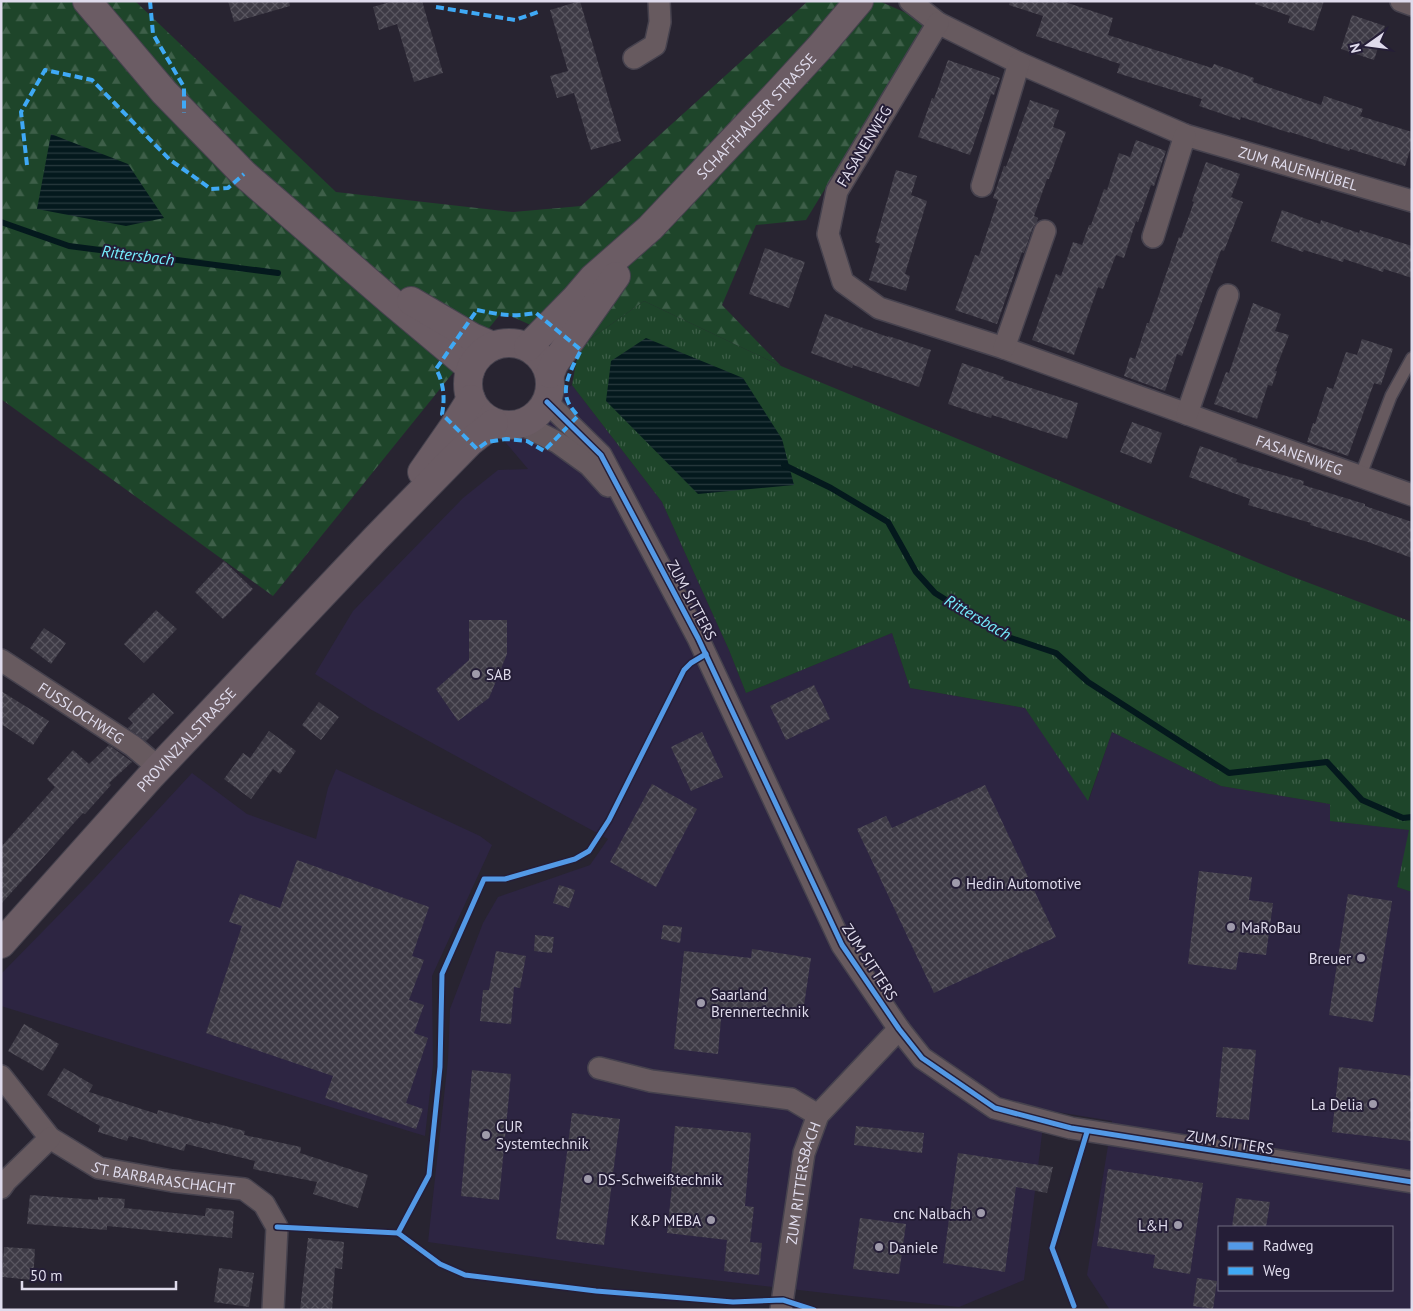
<svg xmlns="http://www.w3.org/2000/svg" width="1413" height="1311" viewBox="0 0 1413 1311" font-family="'PT Sans',sans-serif">
<style>
.built{fill:#2d2542;fill-rule:evenodd}
.grass{fill:url(#grass-tufts)}
.forest{fill:url(#forest-firs)}
.water{fill:url(#water-rules)}
.lines{fill:none;stroke-linecap:round;stroke-linejoin:round}
.stream{stroke:#04191d;stroke-width:6}
.building{fill:url(#building-cross-hatch)}
.lane-casing{stroke:#46424e;stroke-width:14}
.street-casing{stroke:#46424e;stroke-width:24}
.secondary-casing{stroke:#46424e;stroke-width:30}
.lane{stroke:#675a5f;stroke-width:11}
.street{stroke:#675a5f;stroke-width:21}
.secondary{stroke:#6b5c64;stroke-width:28}
.quiet{stroke:#3fa9f5;stroke-width:4;stroke-dasharray:8 4;stroke-linecap:butt}
.cycleway-casing{stroke:#251e37;stroke-width:8}
.cycleway{stroke:#5399e6;stroke-width:5}
.poi-dot{fill:#9f9bab;stroke:#251e37;stroke-width:2}
.labels{text-anchor:middle;dominant-baseline:central;stroke-width:4;stroke-linejoin:round;paint-order:stroke}
.street-label{font-size:15px;fill:#dfdbec;stroke:#251e37}
.poi-label{font-size:15px;fill:#dfdbec;stroke:#251e37;text-anchor:start}
.water-label{font-size:16px;font-style:italic;fill:#75eefe;stroke:#251e37}
</style>
<defs>
<pattern id="grass-tufts" width="24" height="20" patternUnits="userSpaceOnUse" patternTransform="scale(1.25)"><rect width="24" height="20" fill="#1e452a"/><path d="M3 7l-1-3M5 7V3M7 7l1-3M15 17l-1-3M17 17v-4M19 17l1-3" fill="none" stroke="#3e5f49"/></pattern>
<pattern id="forest-firs" width="22" height="20" patternUnits="userSpaceOnUse" patternTransform="scale(1.25)"><rect width="22" height="20" fill="#1e452a"/><path d="M5 1l3.5 6h-7zM16 11l3.5 6h-7z" fill="#3e5f49"/></pattern>
<pattern id="water-rules" width="6" height="5" patternUnits="userSpaceOnUse" patternTransform="scale(1.25)"><rect width="6" height="5" fill="#04191d"/><path d="M0 2.5h6" fill="none" stroke="#283a3e"/></pattern>
<pattern id="building-cross-hatch" width="8" height="8" patternUnits="userSpaceOnUse" patternTransform="scale(1.25)"><rect width="8" height="8" fill="#3d3a45"/><path d="M0 0l8 8M0 8l8-8" fill="none" stroke="#595660"/></pattern>
</defs>
<rect width="100%" height="100%" fill="#282431"/>
<g class="built">
<path d="M572 385 662 502 729 650 746 693 892 633 910 688 1025 708 1089 800 1112 732 1221 786 1330 804 1331 821 1410 830 1397 887 1412 892V1310H1110L1087 1275 1112 1121 1045 1110 1024 1280 959 1307 851 1296 644 1272 428 1242 448 1060 450 1009 483 923 498 897 590 865 608 839 370 709 315 674 353 611 463 498 498 470 528 469 501 437ZM1219 1227H1392V1290H1219Z"/>
<polygon points="336,769 480,836 492,845 432,976 433,1065 425,1136 1,1006 1,974 94,879 192,773 247,814 316,839 328,788"/>
</g>
<polygon class="grass" points="644,301 781,366 1288,575 1412,622 1412,892 1397,887 1409,830 1330,821 1330,804 1221,786 1112,732 1088,801 1025,708 910,688 892,633 746,693 729,650 662,502 572,385 579,347"/>
<polygon class="forest" points="1,1 135,1 336,192 513,212 581,206 808,1 879,1 927,22 806,220 756,225 722,305 781,366 644,301 579,347 502,312 273,596 1,399"/>
<g class="water">
<polygon points="51,134 128,164 164,218 126,226 37,209"/>
<polygon points="646,338 743,378 782,439 794,485 698,494 606,401 611,361"/>
</g>
<g class="lines">
<g class="stream">
<polyline points="1,222 69,246 278,273"/>
<polyline points="784,465 831,488 888,522 916,572 935,593 1002,635 1056,653 1088,682 1229,773 1327,762 1362,800 1403,818 1412,817"/>
</g>
</g>
<g class="building">
<polygon points="228,1 289,1 290,6 234,22"/>
<polygon points="393,1 422,1 443,73 414,82 397,24 379,30 373,7"/>
<polygon points="580,1 621,141 591,150 574,93 557,98 550,76 568,71 550,10"/>
<polygon points="1010,1 1062,1 1113,18 1108,35 1212,68 1214,64 1254,78 1253,82 1321,105 1324,96 1363,109 1360,116 1412,132 1412,144 1405,166 1350,149 1349,151 1290,132 1290,133 1241,117 1240,120 1199,106 1202,99 1117,73 1120,64 1036,36 1043,16 1009,5"/>
<polygon points="1255,1 1324,1 1314,31 1288,23 1290,16 1255,4"/>
<polygon points="1352,15 1385,26 1374,60 1341,49"/>
<polygon points="948,60 1000,78 994,95 991,94 970,155 918,137 932,98 934,99"/>
<polygon points="1030,100 1059,110 1053,127 1066,132 1049,179 1047,179 1034,216 1038,218 1037,222 1033,227 1024,253 1022,252 997,324 955,310 975,255 979,256 998,200 993,198 1004,166 1006,167"/>
<polygon points="1136,140 1166,151 1154,186 1151,185 1138,222 1136,221 1124,258 1116,255 1103,289 1098,287 1074,355 1032,340 1056,274 1061,276 1073,242 1082,245 1089,225 1091,225 1104,189 1107,190 1119,153 1130,157"/>
<polygon points="1206,162 1240,174 1231,197 1243,202 1224,251 1221,250 1182,356 1177,354 1165,391 1124,376 1130,357 1135,359 1147,323 1149,323 1179,237 1181,238 1194,202 1192,201"/>
<polygon points="896,170 917,176 911,195 927,201 905,274 910,276 906,291 869,280 880,244 875,242"/>
<polygon points="1282,210 1320,224 1321,220 1359,233 1360,230 1412,246 1412,278 1384,269 1383,272 1344,259 1343,262 1304,250 1303,252 1271,241"/>
<polygon points="765,248 805,262 789,308 749,294"/>
<polygon points="1253,303 1281,314 1275,331 1289,335 1275,371 1277,371 1272,386 1268,385 1257,419 1214,404 1226,372 1229,373"/>
<polygon points="825,314 888,337 888,336 931,350 919,387 853,365 852,368 811,353"/>
<polygon points="1362,339 1393,349 1381,385 1374,383 1348,456 1307,442 1313,423 1315,424 1327,387 1333,389 1346,352 1357,355"/>
<polygon points="962,363 1004,377 1003,379 1078,403 1067,439 992,415 991,418 948,404"/>
<polygon points="1132,422 1162,433 1151,464 1120,452"/>
<polygon points="1200,446 1237,459 1236,462 1304,481 1303,485 1365,504 1365,506 1412,522 1412,558 1368,542 1310,525 1311,523 1248,505 1250,499 1189,477"/>
<polygon points="224,561 253,589 223,619 195,592"/>
<polygon points="156,610 177,629 144,663 124,644"/>
<polygon points="469,620 507,620 507,654 489,698 458,721 436,689 469,660"/>
<polygon points="44,628 66,643 51,664 30,648"/>
<polygon points="814,685 830,719 786,740 770,706"/>
<polygon points="1,691 49,721 33,745 1,724"/>
<polygon points="153,693 174,713 146,741 128,728 133,723 128,718"/>
<polygon points="319,702 339,717 321,740 302,725"/>
<polygon points="269,731 296,751 280,774 273,769 251,799 224,779 243,753 250,758"/>
<polygon points="702,732 723,777 691,791 671,747"/>
<polygon points="109,745 132,762 109,783 111,785 85,814 83,813 1,904 1,847 55,787 47,779 73,750 89,764"/>
<polygon points="652,784 697,809 656,887 610,862"/>
<polygon points="985,785 1056,937 934,993 857,829 886,816 892,828"/>
<polygon points="297,860 429,907 412,956 424,960 409,1000 424,1005 414,1033 428,1038 406,1103 423,1109 416,1129 325,1098 333,1076 206,1033 242,926 229,922 240,894 280,908"/>
<polygon points="1199,871 1252,877 1249,900 1273,903 1266,955 1239,952 1236,970 1188,964"/>
<polygon points="559,885 575,890 569,908 553,903"/>
<polygon points="1348,894 1392,901 1373,1022 1329,1015"/>
<polygon points="663,925 682,927 680,943 661,939"/>
<polygon points="535,935 554,937 552,953 534,951"/>
<polygon points="752,949 811,958 802,1019 722,1008 718,1054 674,1049 684,951 751,958"/>
<polygon points="496,951 526,956 520,988 514,987 511,1024 480,1021 483,990 489,990"/>
<polygon points="24,1024 59,1044 43,1071 8,1051"/>
<polygon points="1223,1047 1256,1050 1249,1120 1216,1117"/>
<polygon points="1339,1067 1412,1076 1411,1141 1332,1132"/>
<polygon points="64,1068 93,1085 89,1092 157,1114 158,1110 210,1124 210,1122 245,1131 244,1135 301,1147 300,1153 368,1175 358,1208 313,1194 317,1182 253,1169 255,1161 186,1144 184,1151 129,1136 127,1141 98,1132 100,1126 47,1095"/>
<polygon points="472,1070 511,1074 499,1200 461,1196"/>
<polygon points="572,1113 620,1119 604,1245 556,1239"/>
<polygon points="675,1126 751,1133 745,1206 754,1207 750,1242 762,1243 759,1275 724,1271 727,1240 667,1233 673,1177 671,1177"/>
<polygon points="856,1126 924,1133 922,1153 854,1145"/>
<polygon points="958,1153 1053,1167 1047,1193 1016,1187 1005,1272 943,1263"/>
<polygon points="1108,1169 1203,1183 1190,1274 1153,1268 1155,1255 1097,1246"/>
<polygon points="30,1195 98,1200 98,1197 125,1199 124,1208 205,1216 206,1208 234,1211 232,1238 107,1226 107,1230 27,1224"/>
<polygon points="1236,1198 1270,1202 1266,1227 1232,1227"/>
<polygon points="860,1218 906,1224 899,1274 853,1269"/>
<polygon points="308,1238 344,1242 342,1269 335,1268 332,1310 300,1310"/>
<polygon points="4,1247 35,1249 33,1280 2,1277"/>
<polygon points="219,1268 254,1273 249,1307 214,1302"/>
<polygon points="1197,1278 1217,1281 1213,1309 1193,1306"/>
</g>
<g class="lines">
<g class="lane-casing">
<polyline id="lane" points="1360,477 1391,396 1412,358"/>
</g>
<g class="street-casing">
<g id="street">
<path id="s1" d="M910 1 938 23 1019 63 1185 135 1412 201"/>
<polyline points="1401,1 1412,5"/>
<path id="s2" d="M938 23 837 191 828 234 843 282 879 308 1004 348 1412 495"/>
<polyline points="634,58 655,45 660,22 659,1"/>
<polyline points="982,186 1019,63"/>
<polyline points="1153,237 1185,135"/>
<polyline points="1004,348 1045,231"/>
<polyline points="547,402 601,455 698,638 842,945 899,1029 922,1058 995,1108 1071,1128 1412,1182"/>
<polyline points="1187,414 1228,295"/>
<polyline points="521,424 557,442 589,465 608,486"/>
<path id="s3" d="M1 660 133 746 159 768"/>
<polyline points="599,1068 651,1081 791,1099 818,1115"/>
<path id="s4" d="M1 1076 50 1138 99 1168 172 1181 244 1189 264 1204 277 1227 273 1310"/>
<polyline points="1,1188 6,1181 50,1138"/>
<path id="s5" d="M781 1310 804 1153 818 1115 899 1029"/>
</g>
</g>
<g class="secondary-casing">
<g id="secondary">
<polyline points="87,1 164,92 244,174 393,303 466,364 470,371"/>
<polyline points="411,301 472,337 493,346"/>
<circle cx="509" cy="384" r="41"/>
<path id="s6" d="M528 347 576 298 593 278 650 228 775 96 821 46 859 1"/>
<polyline points="550,374 554,364 616,276"/>
<polyline points="422,472 454,426 471,399"/>
<path id="s7" d="M1 944 150 777 376 538 470 442 494 423"/>
</g>
</g>
<use href="#lane" class="lane"/>
<use href="#street" class="street"/>
<use href="#secondary" class="secondary"/>
<g class="quiet">
<polyline points="150,1 153,34 184,87 184,113"/>
<polyline points="436,7 515,20 538,12"/>
<polyline points="27,165 21,112 45,70 92,80 169,159 211,189 228,188 244,174"/>
<path d="M477 310C501 315 512 317 536 313L581 350C574 364 562 384 567 399 569 406 574 411 578 416L544 451 527 441 506 439 487 442 477 449 442 414C445 399 444 383 436 369Z"/>
</g>
<g class="cycleway-casing">
<g id="cycleway">
<polyline points="547,402 601,455 698,638 842,945 899,1029 922,1058 995,1108 1071,1128 1412,1182"/>
<polyline points="277,1227 398,1233 440,1264 465,1275 596,1291 733,1302 783,1300 814,1310"/>
<polyline points="398,1233 429,1175 440,1067 442,974 484,879 505,879 575,859 589,851 609,820 684,670 691,663 706,654"/>
<polyline points="1074,1306 1052,1248 1087,1132"/>
</g>
</g>
<use href="#cycleway" class="cycleway"/>
</g>
<g class="poi-dot">
<circle cx="476" cy="674" r="5"/>
<circle cx="956" cy="883" r="5"/>
<circle cx="1231" cy="927" r="5"/>
<circle cx="1361" cy="958" r="5"/>
<circle cx="701" cy="1003" r="5"/>
<circle cx="1373" cy="1104" r="5"/>
<circle cx="486" cy="1135" r="5"/>
<circle cx="588" cy="1179" r="5"/>
<circle cx="981" cy="1213" r="5"/>
<circle cx="711" cy="1220" r="5"/>
<circle cx="1178" cy="1225" r="5"/>
<circle cx="879" cy="1247" r="5"/>
</g>
<g class="labels">
<g class="street-label">
<text stroke="none"><textPath href="#s6" startOffset="325">SCHAFFHAUSER STRASSE</textPath></text>
<text transform="translate(864 146) rotate(-59)">FASANENWEG</text>
<text stroke="none"><textPath href="#s1" startOffset="425">ZUM RAUENHÜBEL</textPath></text>
<text stroke="none"><textPath href="#s2" startOffset="780">FASANENWEG</textPath></text>
<text transform="translate(692 600) rotate(62)">ZUM SITTERS</text>
<text stroke="none"><textPath href="#s3" startOffset="96">FUSSLOCHWEG</textPath></text>
<text stroke="none"><textPath href="#s7" startOffset="276">PROVINZIALSTRASSE</textPath></text>
<text transform="translate(870 962) rotate(57)">ZUM SITTERS</text>
<text transform="translate(1230 1142) rotate(9)">ZUM SITTERS</text>
<text stroke="none"><textPath href="#s4" startOffset="202">ST. BARBARASCHACHT</textPath></text>
<text stroke="none"><textPath href="#s5" startOffset="129">ZUM RITTERSBACH</textPath></text>
</g>
<g class="poi-label">
<text x="486" y="674">SAB</text>
<text x="966" y="883">Hedin Automotive</text>
<text x="1241" y="927">MaRoBau</text>
<text x="1351" y="958" text-anchor="end">Breuer</text>
<text x="711" y="994">Saarland<tspan x="711" dy="17">Brennertechnik</tspan></text>
<text x="1363" y="1104" text-anchor="end">La Delia</text>
<text x="496" y="1126">CUR<tspan x="496" dy="17">Systemtechnik</tspan></text>
<text x="598" y="1179">DS-Schweißtechnik</text>
<text x="971" y="1213" text-anchor="end">cnc Nalbach</text>
<text x="701" y="1220" text-anchor="end">K&amp;P MEBA</text>
<text x="1168" y="1225" text-anchor="end">L&amp;H</text>
<text x="889" y="1247">Daniele</text>
</g>
<g class="water-label">
<text transform="translate(138 255) rotate(7)">Rittersbach</text>
<text transform="translate(978 617) rotate(30)">Rittersbach</text>
</g>
</g>
<rect width="1413" height="1311" fill="none" stroke="#dfdbec" stroke-width="5"/>
<rect x="1218" y="1226" width="175" height="65" fill="#251e37" stroke="#6f6a7f"/>
<rect x="1228" y="1242" width="25" height="8" fill="#5399e6" stroke="#6f6a7f"/>
<text x="1263" y="1251" font-size="15" fill="#dfdbec">Radweg</text>
<rect x="1228" y="1267" width="25" height="8" fill="#3fa9f5" stroke="#6f6a7f"/>
<text x="1263" y="1276" font-size="15" fill="#dfdbec">Weg</text>
<g transform="translate(1368 45) rotate(256)" stroke="#251e37" stroke-width="4" paint-order="stroke">
<path d="M0-4L9 19L0 12L-9 19Z" fill="#dfdbec"/>
<text y="-8" font-size="14" font-weight="bold" text-anchor="middle" fill="#dfdbec">N</text>
</g>
<path d="M22 1281v8h154v-8" fill="none" stroke="#dfdbec" stroke-width="2.5"/>
<text x="30" y="1281" font-size="15" fill="#dfdbec" stroke="#251e37" stroke-width="4" paint-order="stroke">50 m</text>
</svg>
